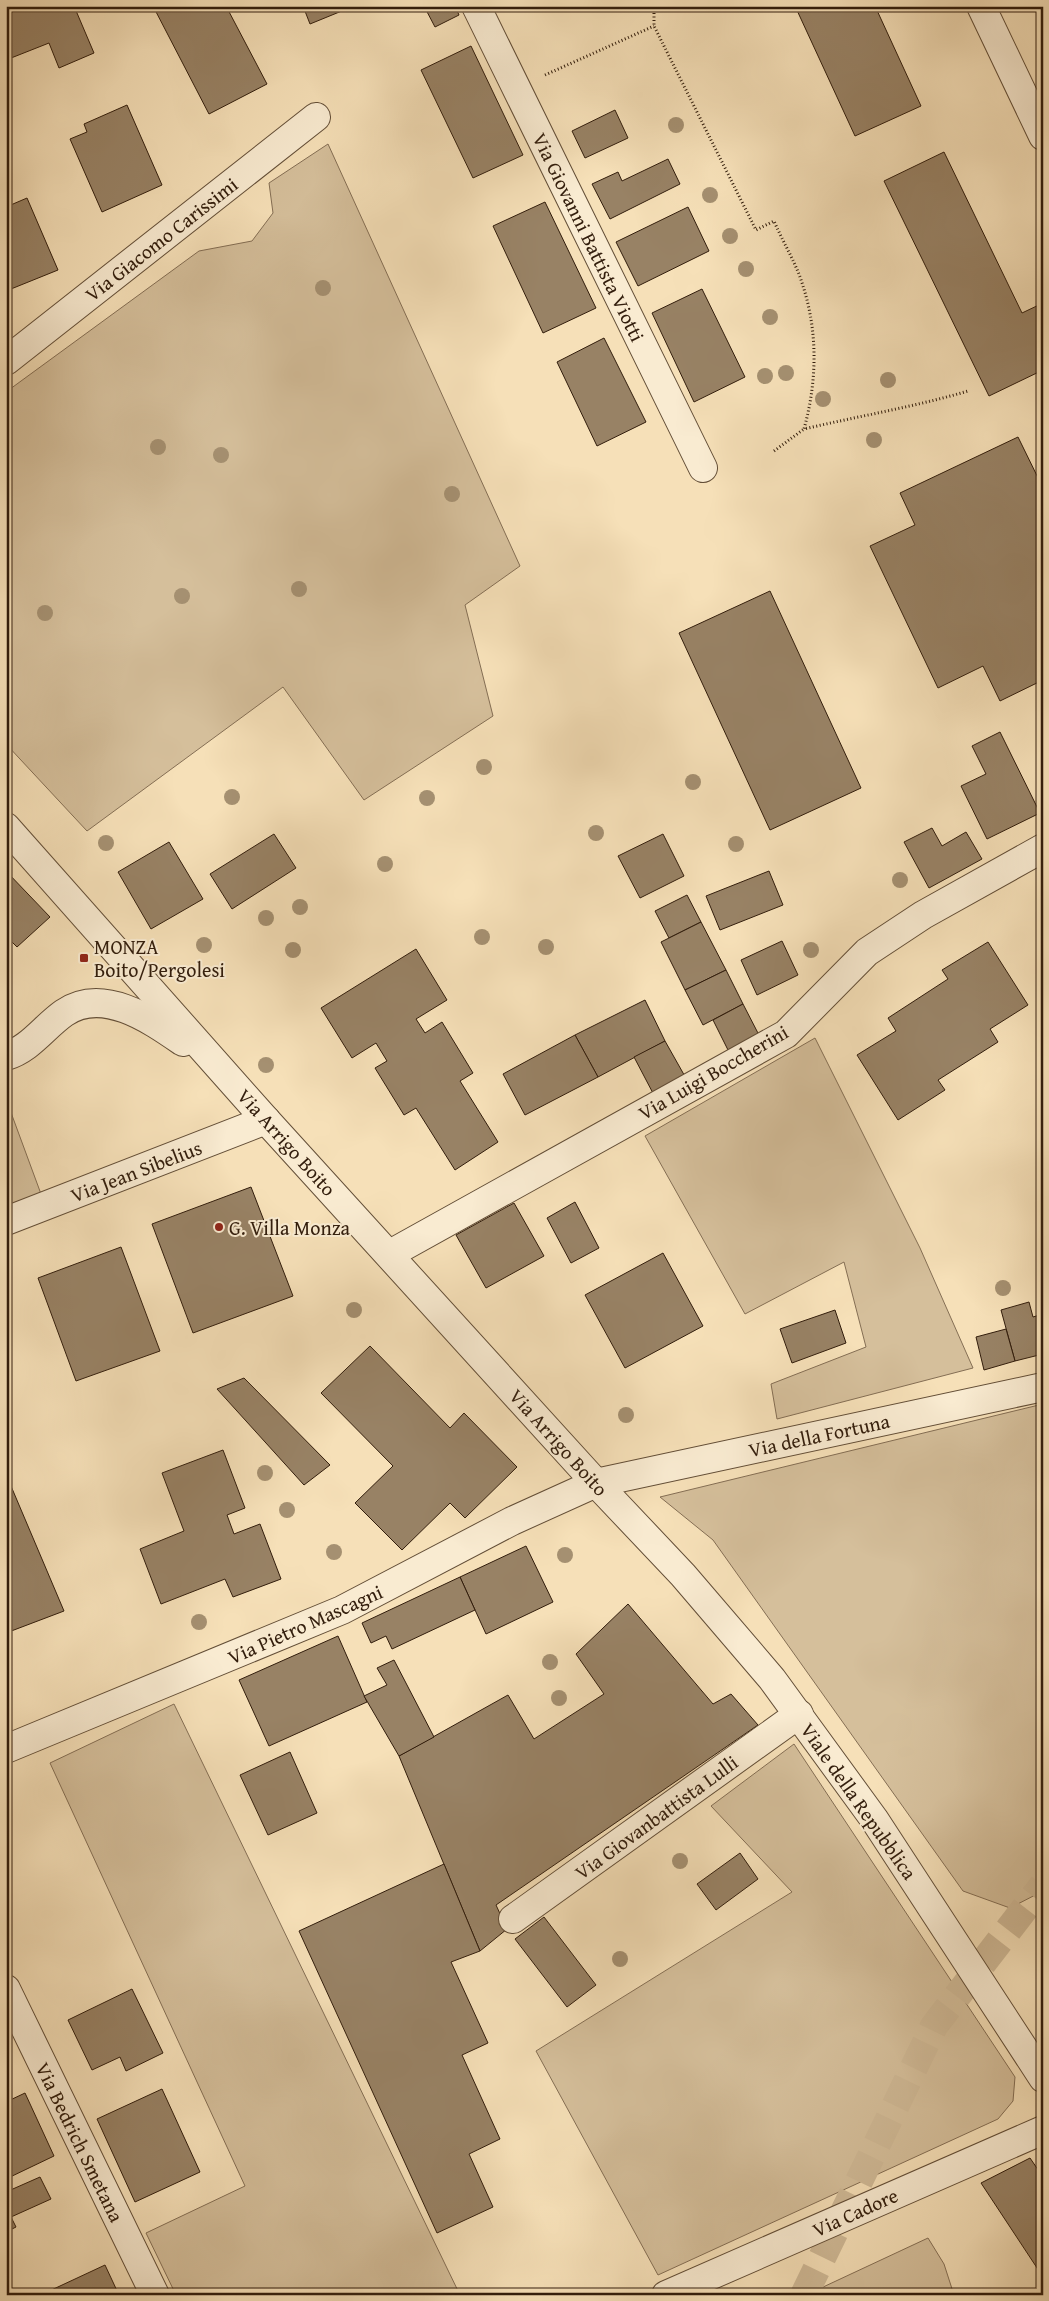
<svg xmlns="http://www.w3.org/2000/svg" width="1049" height="2301" viewBox="0 0 1049 2301" font-family="'Gentium Book Plus',serif">
<style>
.green{fill:#d5bf9b;stroke:#846e54}
.building{fill:#988265;stroke:#321d0c}
.lines{fill:none;stroke-linecap:round;stroke-linejoin:round}
.major-tunnel{stroke:#cfb996;stroke-width:28;stroke-dasharray:28 14;stroke-linecap:butt}
.minor-casing{stroke:#634e37;stroke-width:30}
.path{stroke:#321d0c;stroke-width:3;stroke-dasharray:1 2.5;stroke-linecap:butt}
.minor{stroke:#f9ebd1;stroke-width:28}
.tree{fill:#a59071}
.poi-dot{fill:#8f2418;stroke:#f9ebd1;stroke-width:2}
.labels{text-anchor:middle;dominant-baseline:central;stroke-width:4;stroke-linejoin:round;paint-order:stroke}
.street-label{font-size:20px;fill:#321d0c;stroke:#f9ebd1}
.poi-label{font-size:20px;fill:#321d0c;stroke:#f9ebd1;text-anchor:start}
</style>
<rect width="100%" height="100%" fill="#f6e0b8"/>
<filter id="stains"><feTurbulence type="fractalNoise" baseFrequency=".004" numOctaves="4"/><feColorMatrix values="0 0 0 0 .2 0 0 0 0 .09 0 0 0 0 .02 0 0 0 .5 -.17"/></filter>
<radialGradient id="worn" r=".72"><stop offset=".6" stop-color="#630" stop-opacity="0"/><stop offset="1" stop-color="#630" stop-opacity=".3"/></radialGradient>
<g class="green">
<polygon points="328,144 520,566 465,605 493,716 364,800 283,687 87,831 6,744 6,392 199,251 252,241 273,213 269,183"/>
<polygon points="815,1038 920,1248 973,1368 777,1419 771,1384 866,1347 844,1262 745,1314 645,1136"/>
<polygon points="6,1099 41,1194 6,1207"/>
<polygon points="1043,1404 1043,1891 1010,1908 963,1891 713,1540 660,1497"/>
<polygon points="174,1704 460,2295 176,2295 146,2233 245,2186 50,1763"/>
<polygon points="794,1744 1015,2077 1013,2101 998,2119 658,2275 536,2051 792,1892 711,1806"/>
<polygon points="928,2238 944,2264 954,2295 806,2295"/>
</g>
<g class="building">
<polygon points="15,6 74,6 94,53 59,68 49,43 6,60 6,10"/>
<polygon points="153,6 226,6 267,84 209,114"/>
<polygon points="303,6 354,6 310,24"/>
<polygon points="424,6 455,6 459,15 435,27"/>
<polygon points="795,6 875,6 921,106 855,136"/>
<polygon points="471,46 523,155 473,178 421,70"/>
<polygon points="127,105 162,185 102,212 70,139 87,132 84,124"/>
<polygon points="615,110 628,138 585,158 572,131"/>
<polygon points="944,152 1022,313 1043,303 1043,370 989,396 884,181"/>
<polygon points="668,159 680,184 610,219 592,184 618,172 622,181"/>
<polygon points="27,198 58,270 6,291 6,207"/>
<polygon points="545,202 596,308 543,333 493,226"/>
<polygon points="688,207 709,251 638,286 616,242"/>
<polygon points="702,289 745,377 694,402 652,313"/>
<polygon points="604,338 646,422 597,446 557,362"/>
<polygon points="1018,437 1043,488 1043,680 1000,701 983,666 938,688 870,546 915,525 900,493"/>
<polygon points="770,591 861,788 770,830 679,633"/>
<polygon points="1000,732 1040,813 987,839 961,786 986,774 972,746"/>
<polygon points="932,828 942,846 966,832 982,859 929,888 904,842"/>
<polygon points="274,834 296,868 232,909 210,874"/>
<polygon points="663,834 684,876 640,898 618,856"/>
<polygon points="169,842 203,899 151,929 118,872"/>
<polygon points="6,871 50,917 17,947 6,936"/>
<polygon points="769,871 783,905 720,930 706,896"/>
<polygon points="687,895 701,922 669,938 655,911"/>
<polygon points="701,922 726,970 685,990 661,942"/>
<polygon points="782,941 798,975 757,995 741,960"/>
<polygon points="988,942 1028,1005 990,1029 998,1042 938,1080 945,1090 898,1120 857,1055 896,1031 888,1018 948,979 942,970"/>
<polygon points="416,949 447,1000 416,1019 425,1033 442,1022 473,1073 460,1081 498,1142 455,1170 416,1108 404,1115 375,1068 387,1061 376,1043 352,1058 321,1008"/>
<polygon points="726,970 743,1004 703,1025 685,990"/>
<polygon points="645,1000 665,1041 598,1077 575,1035"/>
<polygon points="743,1004 760,1037 729,1052 713,1020"/>
<polygon points="575,1035 598,1077 525,1115 503,1074"/>
<polygon points="665,1041 687,1080 655,1097 634,1057"/>
<polygon points="251,1187 293,1296 193,1333 152,1224"/>
<polygon points="575,1202 599,1248 571,1263 547,1218"/>
<polygon points="514,1203 544,1256 486,1288 456,1235"/>
<polygon points="121,1247 160,1351 76,1381 38,1278"/>
<polygon points="663,1253 703,1326 625,1368 585,1295"/>
<polygon points="1029,1302 1033,1317 1043,1314 1043,1354 1015,1361 1001,1310"/>
<polygon points="835,1310 846,1343 792,1363 780,1329"/>
<polygon points="1006,1329 1015,1361 984,1370 976,1337"/>
<polygon points="370,1346 450,1428 464,1413 517,1467 465,1518 450,1503 402,1550 355,1503 393,1466 321,1393"/>
<polygon points="244,1378 330,1465 304,1485 217,1389"/>
<polygon points="223,1450 245,1508 227,1515 234,1534 260,1524 281,1579 233,1597 225,1579 161,1604 140,1549 184,1531 162,1473"/>
<polygon points="8,1479 64,1611 6,1633 6,1480"/>
<polygon points="526,1546 553,1602 486,1634 460,1577"/>
<polygon points="460,1577 475,1610 392,1649 386,1636 371,1643 362,1623"/>
<polygon points="628,1604 713,1704 731,1694 758,1725 496,1905 507,1929 480,1951 399,1756 508,1695 534,1739 604,1694 576,1654"/>
<polygon points="338,1636 367,1702 269,1746 239,1680"/>
<polygon points="394,1660 434,1737 399,1756 364,1696 387,1685 377,1668"/>
<polygon points="290,1752 317,1813 268,1835 240,1775"/>
<polygon points="740,1853 758,1879 716,1910 697,1884"/>
<polygon points="444,1864 480,1951 451,1962 488,2043 462,2055 500,2139 469,2154 493,2207 437,2233 299,1931"/>
<polygon points="544,1917 596,1985 567,2007 515,1939"/>
<polygon points="132,1989 163,2053 126,2071 120,2057 92,2070 68,2020"/>
<polygon points="162,2089 200,2172 135,2202 97,2119"/>
<polygon points="25,2093 54,2156 8,2178 6,2173 6,2102"/>
<polygon points="1030,2158 1043,2177 1043,2277 981,2183"/>
<polygon points="40,2177 51,2199 11,2217 16,2227 6,2232 6,2192"/>
<polygon points="105,2265 119,2295 45,2295 45,2293"/>
<polygon points="1043,2283 1043,2295 1029,2295"/>
</g>
<g class="lines">
<polyline class="major-tunnel" points="804,2295 934,2026 1043,1885"/>
<g class="minor-casing">
<g id="minor">
<polyline points="476,6 703,468"/>
<polyline points="981,6 1043,136"/>
<polyline points="6,361 316,117"/>
<polyline points="6,827 266,1120 596,1483 683,1575 772,1679 874,1819 1043,2078"/>
<path d="M6 1056C30 1049 44 1027 64 1013 103 986 151 1020 183 1042"/>
<polyline points="6,1221 266,1120"/>
<polyline points="390,1254 786,1034 867,952 923,915 1043,848"/>
<polyline points="6,1749 342,1610 512,1521 596,1483 1043,1387"/>
<polyline points="513,1919 799,1714"/>
<polyline points="6,1989 155,2295"/>
<polyline points="666,2295 1043,2130"/>
</g>
</g>
<g class="path">
<path d="M654 6V26L756 230 774 221C782 240 793 258 800 277 818 327 818 378 804 429 859 416 914 407 968 391"/>
<polyline points="545,75 654,26"/>
<polyline points="774,451 804,429"/>
</g>
<use href="#minor" class="minor"/>
</g>
<g class="tree">
<circle cx="676" cy="125" r="8"/>
<circle cx="710" cy="195" r="8"/>
<circle cx="730" cy="236" r="8"/>
<circle cx="746" cy="269" r="8"/>
<circle cx="323" cy="288" r="8"/>
<circle cx="770" cy="317" r="8"/>
<circle cx="786" cy="373" r="8"/>
<circle cx="765" cy="376" r="8"/>
<circle cx="888" cy="380" r="8"/>
<circle cx="823" cy="399" r="8"/>
<circle cx="874" cy="440" r="8"/>
<circle cx="158" cy="447" r="8"/>
<circle cx="221" cy="455" r="8"/>
<circle cx="452" cy="494" r="8"/>
<circle cx="299" cy="589" r="8"/>
<circle cx="182" cy="596" r="8"/>
<circle cx="45" cy="613" r="8"/>
<circle cx="484" cy="767" r="8"/>
<circle cx="693" cy="782" r="8"/>
<circle cx="232" cy="797" r="8"/>
<circle cx="427" cy="798" r="8"/>
<circle cx="596" cy="833" r="8"/>
<circle cx="106" cy="843" r="8"/>
<circle cx="736" cy="844" r="8"/>
<circle cx="385" cy="864" r="8"/>
<circle cx="900" cy="880" r="8"/>
<circle cx="300" cy="907" r="8"/>
<circle cx="266" cy="918" r="8"/>
<circle cx="482" cy="937" r="8"/>
<circle cx="204" cy="945" r="8"/>
<circle cx="546" cy="947" r="8"/>
<circle cx="293" cy="950" r="8"/>
<circle cx="811" cy="950" r="8"/>
<circle cx="266" cy="1065" r="8"/>
<circle cx="1003" cy="1288" r="8"/>
<circle cx="354" cy="1310" r="8"/>
<circle cx="626" cy="1415" r="8"/>
<circle cx="265" cy="1473" r="8"/>
<circle cx="287" cy="1510" r="8"/>
<circle cx="334" cy="1552" r="8"/>
<circle cx="565" cy="1555" r="8"/>
<circle cx="199" cy="1622" r="8"/>
<circle cx="550" cy="1662" r="8"/>
<circle cx="559" cy="1698" r="8"/>
<circle cx="680" cy="1861" r="8"/>
<circle cx="620" cy="1959" r="8"/>
</g>
<g class="poi-dot">
<rect x="79" y="953" width="10" height="10" rx="2.5"/>
<circle cx="219" cy="1227" r="5"/>
</g>
<g class="labels">
<g class="street-label">
<text transform="translate(589 237) rotate(64)">Via Giovanni Battista Viotti</text>
<text transform="translate(161 239) rotate(-38)">Via Giacomo Carissimi</text>
<text transform="translate(713 1072) rotate(-30)">Via Luigi Boccherini</text>
<text transform="translate(287 1142) rotate(48)">Via Arrigo Boito</text>
<text transform="translate(136 1171) rotate(-21)">Via Jean Sibelius</text>
<text transform="translate(819 1435) rotate(-12)">Via della Fortuna</text>
<text transform="translate(559 1442) rotate(48)">Via Arrigo Boito</text>
<text transform="translate(305 1624) rotate(-24)">Via Pietro Mascagni</text>
<text transform="translate(859 1801) rotate(55)">Viale della Repubblica</text>
<text transform="translate(656 1817) rotate(-36)">Via Giovanbattista Lulli</text>
<text transform="translate(80 2142) rotate(64)">Via Bedrich Smetana</text>
<text transform="translate(855 2212) rotate(-24)">Via Cadore</text>
</g>
<g class="poi-label">
<text x="94" y="946">MONZA<tspan x="94" dy="23">Boito/Pergolesi</tspan></text>
<text x="229" y="1227">G. Villa Monza</text>
</g>
</g>
<rect width="1049" height="2301" fill="none" stroke="#f6e0b8" stroke-width="25"/>
<rect x="8" y="8" width="1034" height="2286" fill="none" stroke="#321d0c" stroke-width="2.5"/>
<rect x="12" y="12" width="1024" height="2276" fill="none" stroke="#321d0c"/>
<rect width="100%" height="100%" filter="url(#stains)"/>
<rect width="100%" height="100%" fill="url(#worn)"/>
</svg>
